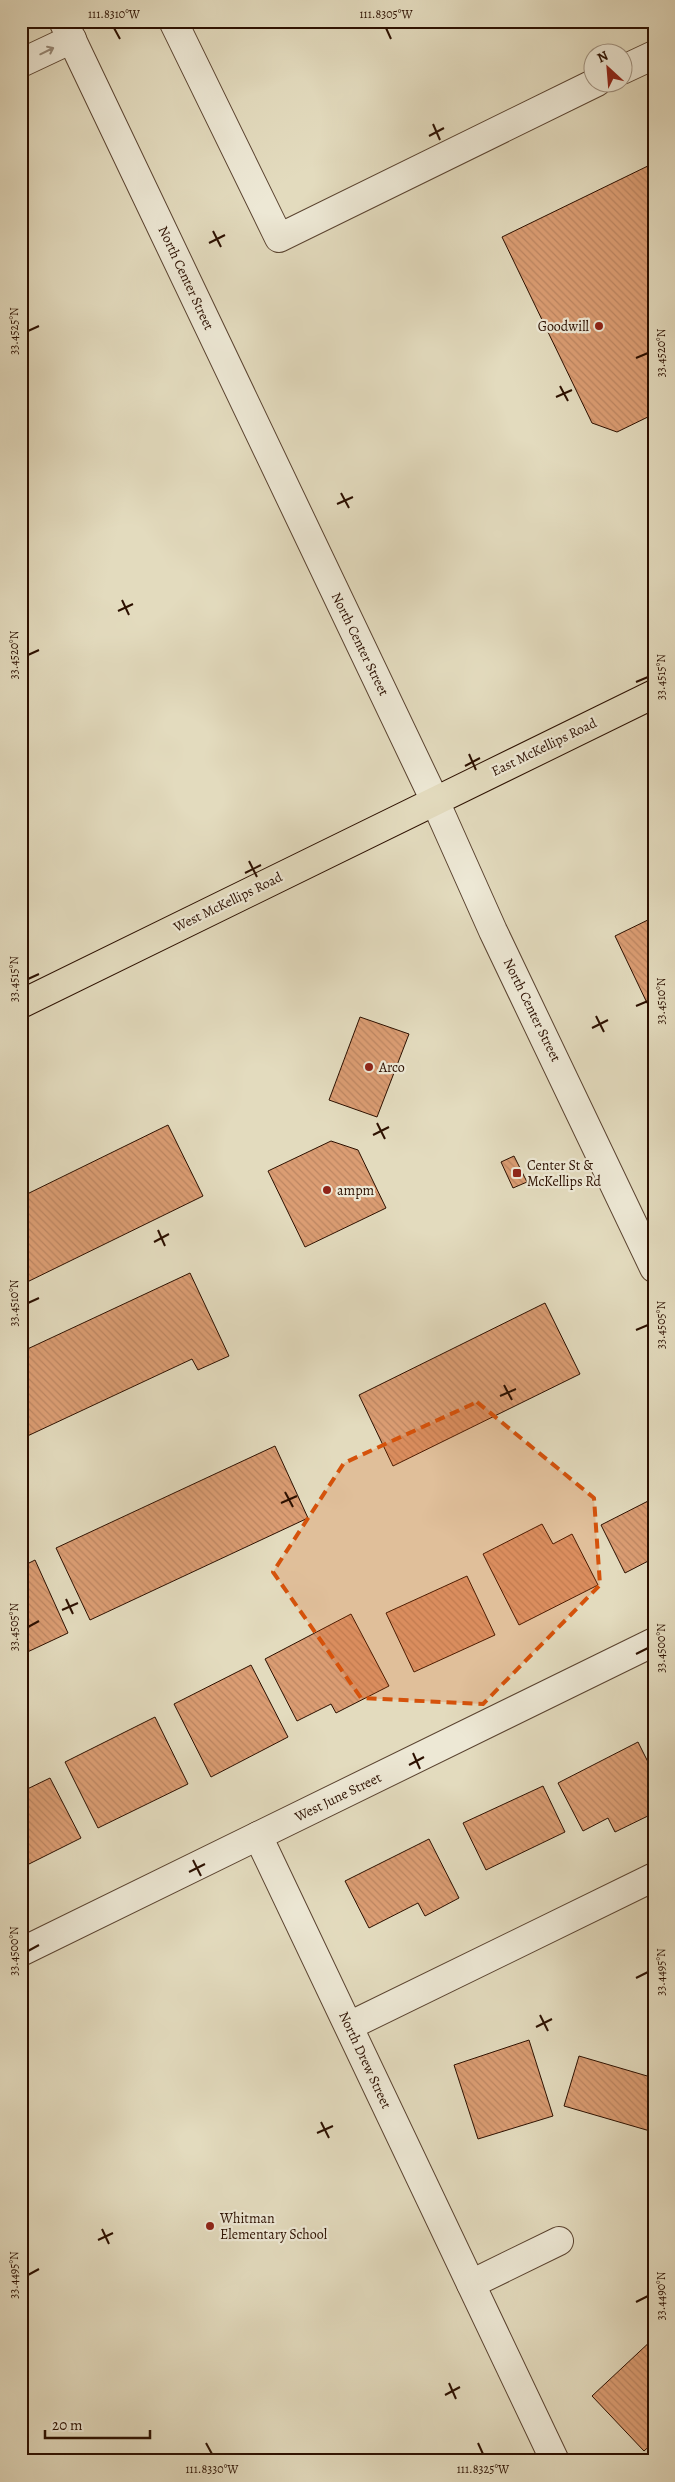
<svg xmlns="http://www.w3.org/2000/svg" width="675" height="2482" viewBox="0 0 675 2482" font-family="Alegreya,serif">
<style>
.building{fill:url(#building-back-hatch);stroke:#2c1000}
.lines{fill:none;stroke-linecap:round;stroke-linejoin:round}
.minor-casing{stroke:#5a4330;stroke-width:30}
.major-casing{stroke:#2c1000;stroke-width:30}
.minor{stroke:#ede8d5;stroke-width:28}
.major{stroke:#e3dbbe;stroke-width:28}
.oneway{stroke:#968775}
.marked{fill:#d5520b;fill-opacity:0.2;stroke:#d5520b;stroke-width:4;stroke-dasharray:10 6;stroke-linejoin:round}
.ticks{fill:none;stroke:#2c1000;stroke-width:2}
.poi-dot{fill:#8f2418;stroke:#ede8d5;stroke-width:2}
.labels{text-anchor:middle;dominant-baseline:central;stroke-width:4.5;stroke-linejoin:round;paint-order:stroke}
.street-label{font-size:14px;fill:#2c1000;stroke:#ede8d5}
.poi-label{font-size:14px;fill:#2c1000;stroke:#ede8d5;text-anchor:start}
.neatline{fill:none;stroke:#2c1000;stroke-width:2}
.ticks-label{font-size:12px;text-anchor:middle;fill:#2c1000}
</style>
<defs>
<pattern id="building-back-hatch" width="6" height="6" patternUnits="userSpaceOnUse" patternTransform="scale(1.25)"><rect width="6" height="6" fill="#db9d73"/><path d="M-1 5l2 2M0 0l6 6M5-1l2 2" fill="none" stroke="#bc8662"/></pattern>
</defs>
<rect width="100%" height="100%" fill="#e3dbbe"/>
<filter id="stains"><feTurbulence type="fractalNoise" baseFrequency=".004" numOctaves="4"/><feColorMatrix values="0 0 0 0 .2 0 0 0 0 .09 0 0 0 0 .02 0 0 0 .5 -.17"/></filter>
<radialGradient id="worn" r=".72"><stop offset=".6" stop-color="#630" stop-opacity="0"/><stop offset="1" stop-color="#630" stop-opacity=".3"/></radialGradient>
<g class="building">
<polygon points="654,163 654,414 617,432 592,423 502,237"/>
<polygon points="654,917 654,1002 648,1005 615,936"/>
<polygon points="360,1017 409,1034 377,1117 329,1100"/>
<polygon points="168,1125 203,1196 21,1285 21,1197"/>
<polygon points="331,1141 358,1150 386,1208 305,1247 268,1171"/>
<polygon points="514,1156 527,1182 513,1188 501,1162"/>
<polygon points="190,1273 229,1356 198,1370 192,1359 21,1439 21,1352"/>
<polygon points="545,1303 580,1374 393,1466 359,1395"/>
<polygon points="275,1446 308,1518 90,1620 56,1548"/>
<polygon points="654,1498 654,1558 625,1573 601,1525"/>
<polygon points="542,1524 553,1544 572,1534 598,1585 519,1625 483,1554"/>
<polygon points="35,1560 68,1633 21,1655 21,1567"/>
<polygon points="467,1576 495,1635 414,1672 386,1613"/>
<polygon points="351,1614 389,1686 336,1713 331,1704 297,1721 265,1659"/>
<polygon points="251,1665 288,1737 211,1777 174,1704"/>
<polygon points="155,1717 188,1784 98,1828 65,1762"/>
<polygon points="638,1742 654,1774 654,1790 649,1793 654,1801 654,1813 615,1832 608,1818 583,1831 558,1783"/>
<polygon points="50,1778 81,1838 21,1868 21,1792"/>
<polygon points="543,1786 565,1832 486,1870 463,1823"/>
<polygon points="429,1839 459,1898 425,1916 418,1903 369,1928 345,1881"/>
<polygon points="529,2040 553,2116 478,2139 454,2065"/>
<polygon points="579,2056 654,2078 654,2117 650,2131 564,2106"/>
<polygon points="654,2338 654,2442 644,2451 592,2396"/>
</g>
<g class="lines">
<g class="minor-casing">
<g id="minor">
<polyline points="63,21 435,801 493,931 654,1268"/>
<polyline points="173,21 279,238 597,82"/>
<polyline points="21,63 72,39"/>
<polyline points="622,70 654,55"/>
<polyline points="258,1836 555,2461"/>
<polyline points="21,1952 654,1642"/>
<polyline points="349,2026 654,1877"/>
<polyline points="471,2284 559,2241"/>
</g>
</g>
<g class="major-casing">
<polyline id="major" points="21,1004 654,694"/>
</g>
<use href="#minor" class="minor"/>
<use href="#major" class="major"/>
</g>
<defs><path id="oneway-shaft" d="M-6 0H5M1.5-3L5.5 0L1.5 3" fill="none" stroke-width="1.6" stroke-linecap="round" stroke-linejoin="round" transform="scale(1.25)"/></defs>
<use class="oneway" href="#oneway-shaft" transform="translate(47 51) rotate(-26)"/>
<path class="marked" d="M477 1402 594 1498 600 1585 483 1704 361 1698 273 1572 344 1463Z"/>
<path class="ticks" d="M114 28 120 39M386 28 391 39M433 124 440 140M429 136 444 128M213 231 221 247M209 243 225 235M28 331 39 326M636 358 648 353M560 386 568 401M556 397 572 390M341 493 349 508M337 504 353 497M122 600 129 615M118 611 133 604M28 655 39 650M636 682 648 677M469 754 476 770M465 766 480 758M249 861 257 877M245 873 261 865M28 979 39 974M636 1006 648 1001M596 1016 604 1032M592 1028 608 1020M377 1123 385 1139M373 1135 389 1127M158 1230 165 1246M154 1242 169 1234M28 1303 39 1298M636 1330 648 1325M504 1385 512 1400M500 1396 516 1389M285 1492 293 1507M281 1503 297 1496M66 1599 73 1614M62 1610 78 1603M28 1627 39 1621M636 1654 648 1648M413 1753 420 1769M409 1765 424 1757M193 1860 201 1876M189 1872 205 1864M28 1951 39 1945M636 1978 648 1972M540 2015 548 2031M536 2027 552 2019M321 2122 329 2138M317 2133 333 2126M102 2229 109 2244M98 2240 113 2233M28 2275 39 2269M636 2302 648 2296M449 2383 456 2399M445 2395 460 2387M206 2443 212 2454M478 2443 483 2454"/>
<g class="poi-dot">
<circle cx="599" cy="326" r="5"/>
<circle cx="369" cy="1067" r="5"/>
<rect x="512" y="1168" width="10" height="10" rx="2.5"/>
<circle cx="327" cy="1190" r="5"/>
<circle cx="210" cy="2226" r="5"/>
</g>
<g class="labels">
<g class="street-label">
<text transform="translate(186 278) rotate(65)">North Center Street</text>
<text transform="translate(360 644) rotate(64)">North Center Street</text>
<text transform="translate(544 747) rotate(-26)">East McKellips Road</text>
<text transform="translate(228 902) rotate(-26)">West McKellips Road</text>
<text transform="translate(532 1010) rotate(64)">North Center Street</text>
<text transform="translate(338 1797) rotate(-26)">West June Street</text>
<text transform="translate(365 2060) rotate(65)">North Drew Street</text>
</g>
<g class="poi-label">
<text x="589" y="326" text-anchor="end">Goodwill</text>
<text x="379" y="1067">Arco</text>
<text x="527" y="1165">Center St &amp;<tspan x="527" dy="16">McKellips Rd</tspan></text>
<text x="337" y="1190">ampm</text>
<text x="220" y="2218">Whitman<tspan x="220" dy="16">Elementary School</tspan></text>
</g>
</g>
<rect width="675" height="2482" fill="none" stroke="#e3dbbe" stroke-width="55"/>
<g transform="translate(608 68) rotate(334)"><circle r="24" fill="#ede8d5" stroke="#a09280"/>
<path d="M0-4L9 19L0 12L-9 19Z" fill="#8f2418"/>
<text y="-8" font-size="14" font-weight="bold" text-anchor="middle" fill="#2c1000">N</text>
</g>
<path d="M45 2430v8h105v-8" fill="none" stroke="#2c1000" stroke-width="2.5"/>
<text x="52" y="2430" font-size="15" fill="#2c1000" stroke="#ede8d5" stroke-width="4" paint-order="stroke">20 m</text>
<rect x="28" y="28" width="620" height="2426" class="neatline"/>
<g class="ticks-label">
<text x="114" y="18">111.8310°W</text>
<text x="386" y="18">111.8305°W</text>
<text transform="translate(14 331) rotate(-90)" y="4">33.4525°N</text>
<text transform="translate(661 353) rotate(-90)" y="4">33.4520°N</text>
<text transform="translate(14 655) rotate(-90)" y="4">33.4520°N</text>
<text transform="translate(661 677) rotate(-90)" y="4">33.4515°N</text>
<text transform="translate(14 979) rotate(-90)" y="4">33.4515°N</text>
<text transform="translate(661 1001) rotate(-90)" y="4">33.4510°N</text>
<text transform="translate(14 1303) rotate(-90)" y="4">33.4510°N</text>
<text transform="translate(661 1325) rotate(-90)" y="4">33.4505°N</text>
<text transform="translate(14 1627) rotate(-90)" y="4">33.4505°N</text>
<text transform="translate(661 1648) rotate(-90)" y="4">33.4500°N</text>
<text transform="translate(14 1951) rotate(-90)" y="4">33.4500°N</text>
<text transform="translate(661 1972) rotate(-90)" y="4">33.4495°N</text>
<text transform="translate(14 2275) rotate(-90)" y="4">33.4495°N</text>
<text transform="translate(661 2296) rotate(-90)" y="4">33.4490°N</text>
<text x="212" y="2473">111.8330°W</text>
<text x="483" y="2473">111.8325°W</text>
</g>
<rect width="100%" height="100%" filter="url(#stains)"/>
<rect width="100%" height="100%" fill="url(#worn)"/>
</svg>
